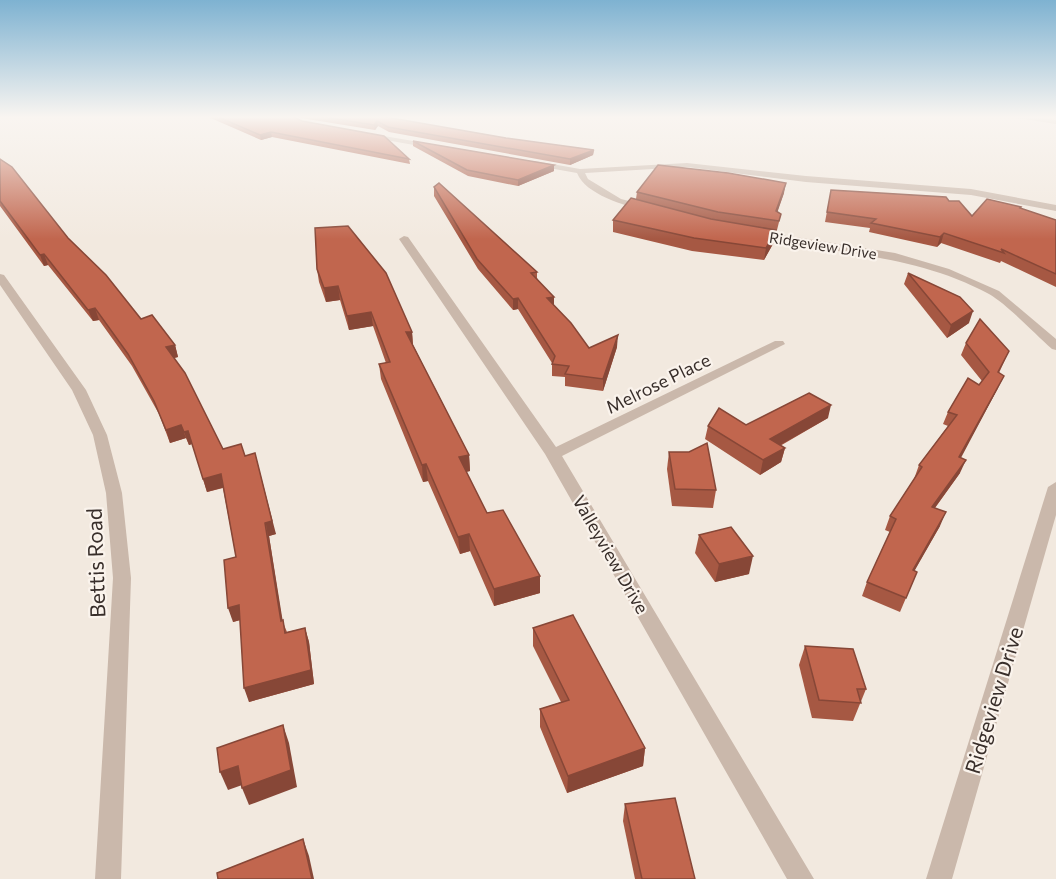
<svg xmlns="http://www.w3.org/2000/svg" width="1056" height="879" viewBox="0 0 1056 879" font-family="Commissioner,sans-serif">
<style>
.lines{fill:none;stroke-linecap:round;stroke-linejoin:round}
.minor{fill:#cab8ab;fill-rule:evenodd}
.wall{fill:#a65843}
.shaded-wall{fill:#874737}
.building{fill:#c1664e;stroke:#874737;stroke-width:1.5}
.labels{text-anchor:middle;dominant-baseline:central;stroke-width:4.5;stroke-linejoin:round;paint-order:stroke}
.far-street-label{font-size:15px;fill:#382e2a;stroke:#faf3ec}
.street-label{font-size:18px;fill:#382e2a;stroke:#faf3ec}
.near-street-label{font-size:21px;fill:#382e2a;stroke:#faf3ec}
</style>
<rect width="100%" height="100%" fill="#f2e9df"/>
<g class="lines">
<g class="minor">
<polygon points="1015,116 1056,120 1056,124 1018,118"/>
<polygon points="366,133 431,144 435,146 431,148 369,137"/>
<path d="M535 161 580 169 687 163 806 176 971 189 1056 205V211L971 195 806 182 687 167 585 173 588 179 621 199 649 206 651 208 646 211C624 205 586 195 577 173L532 165 531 163Z"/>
<path d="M757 231 895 253 949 269 999 291 1056 339V350L1052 349C1034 333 1008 305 989 294 913 253 835 255 754 236L752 234Z"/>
<polygon points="404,236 408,237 556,447 775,341 783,341 785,344 562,456 814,879 787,879 545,454 399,239"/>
<polygon points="0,274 4,275 86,390 107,435 122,493 131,578 121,879 95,879 113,578 106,493 93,435 72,390 0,285"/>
<polygon points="1056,482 1056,515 952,879 926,879 1048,487"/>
</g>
</g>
<g class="wall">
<polygon points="206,116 380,116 506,138 594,150 593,155 570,165 389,132 378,126 375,130 295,117 302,121 409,159 410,164 272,137 261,140"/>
<polygon points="413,141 554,165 554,171 518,186 468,176 413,146"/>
<polygon points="0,159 68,238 141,319 175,345 178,357 174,358 223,449 276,534 269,536 282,620 287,632 305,628 309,642 314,684 249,702 240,620 233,622 236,557 223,488 207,492 192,444 189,445 186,438 170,443 159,414 132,366 99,320 93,321 48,265 44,266 0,206"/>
<polygon points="434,187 537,272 537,278 554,306 589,348 617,347 603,391 565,386 565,377 552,376 552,363 518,309 513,310 478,269 434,196"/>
<polygon points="831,190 949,201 972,216 1020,208 1056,220 1056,287 1001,261 1000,263 941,243 937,247 869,232 870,228 825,222"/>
<polygon points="637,192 784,193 777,212 781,214 774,242 764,260 692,251 613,232 613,220 636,199"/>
<polygon points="317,269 412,332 413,345 469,455 470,471 466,472 487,513 540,576 540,593 494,606 470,551 460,554 428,481 423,482 381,379 379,364 386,363 373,326 349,330 340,300 326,302 319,282"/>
<polygon points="908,273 969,323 947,338 904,284"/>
<polygon points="966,343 1009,351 999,373 998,388 960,458 960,473 935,508 940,526 914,571 917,572 900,612 862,596 867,582 890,532 885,530 890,516 914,479 919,465 948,426 943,424 948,412 979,385 982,381 961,355"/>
<polygon points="828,418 780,446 785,448 781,462 760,475 705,439 708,426 746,425"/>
<polygon points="669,452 716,490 713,508 672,506 667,469"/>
<polygon points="699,535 749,574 715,582 695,553"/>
<polygon points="533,628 645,748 643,766 567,793 540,727 540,709 561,702 533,646"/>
<polygon points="805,646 866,689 853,721 812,718 799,665"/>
<polygon points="625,804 695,879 635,879 623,821"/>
</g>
<g class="shaded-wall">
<polygon points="377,121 378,126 375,130 374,125"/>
<polygon points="271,132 272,137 261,140 260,135"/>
<polygon points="594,150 593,155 570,165 570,159"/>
<polygon points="554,165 554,171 518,186 518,180"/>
<polygon points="786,183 784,193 774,222 776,211"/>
<polygon points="776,230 774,242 764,260 766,248"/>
<polygon points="944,233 941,243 937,247 940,237"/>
<polygon points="44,254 48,265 44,266 40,255"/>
<polygon points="338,286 340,300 326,302 324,288"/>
<polygon points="554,297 554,308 547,298"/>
<polygon points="518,298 518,309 513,310 513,299"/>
<polygon points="95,308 99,320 93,321 88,310"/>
<polygon points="973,311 969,323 947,338 951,325"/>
<polygon points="371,312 373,326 349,330 347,316"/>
<polygon points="406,332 412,332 413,346"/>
<polygon points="618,335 617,347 603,391 603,379"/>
<polygon points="175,345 178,357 170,359 166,347"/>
<polygon points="1004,376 998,388 954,471 959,457"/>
<polygon points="831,405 828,418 766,453 770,439"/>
<polygon points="181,425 186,438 170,443 166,430"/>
<polygon points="188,431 192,444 189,445 184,432"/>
<polygon points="785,448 781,462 760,475 763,460"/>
<polygon points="255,453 276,534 269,536 285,635 281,621"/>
<polygon points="469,455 470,471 460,473 459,457"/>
<polygon points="966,460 960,473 926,520 932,507"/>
<polygon points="426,464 428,481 423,482 422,465"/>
<polygon points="221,474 225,487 207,492 203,479"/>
<polygon points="946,512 940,526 907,584 913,570"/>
<polygon points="469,534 470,551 460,554 458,537"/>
<polygon points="753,556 749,574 715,582 719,564"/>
<polygon points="540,576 540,593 494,606 494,589"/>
<polygon points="239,605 244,619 233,622 228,608"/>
<polygon points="305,628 309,642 314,684 249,702 244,688"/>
<polygon points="283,725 289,743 297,787 249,805 242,788"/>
<polygon points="645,748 643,766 567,793 568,776"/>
<polygon points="238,766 245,784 228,790 220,772"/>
<polygon points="303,839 309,856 314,879 312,879"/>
</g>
<g class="building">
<polygon points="216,116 292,116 302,121 384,136 409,159 271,132 260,135"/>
<polygon points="318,116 380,116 506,138 594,150 570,159 388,127 377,121 374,125"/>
<polygon points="413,141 554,165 518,180 467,170"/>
<polygon points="0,159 12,167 68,238 106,275 141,319 152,315 175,345 166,347 185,373 223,449 241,444 245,456 255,453 272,521 265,523 281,621 283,620 285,633 305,628 311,670 244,688 239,605 228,608 224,560 236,557 221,474 203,479 188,431 184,432 181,425 166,430 154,401 128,354 95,308 88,310 44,254 40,255 0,201"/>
<polygon points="658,165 728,173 786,183 776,211 781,214 779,221 718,212 637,192"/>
<polygon points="439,183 537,272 531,273 554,297 547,298 571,323 589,348 618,335 603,379 565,374 569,366 552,364 555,356 518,298 513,299 477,259 434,187"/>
<polygon points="831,190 946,197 949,201 959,201 972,216 987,199 1021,207 1020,208 1056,220 1056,274 1001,249 1004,253 944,233 940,237 871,223 876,219 827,212"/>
<polygon points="631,198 711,219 776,230 766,248 694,238 613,220"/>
<polygon points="348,226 386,273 412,332 406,332 469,455 459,457 487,513 503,510 540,576 494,589 469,534 458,537 426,464 422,465 379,364 390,362 371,312 347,316 338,286 324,288 317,269 315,228"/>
<polygon points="908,273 960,297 973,311 951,325"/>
<polygon points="980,319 1009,351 998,372 1004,376 959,457 966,460 932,507 946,512 913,570 917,572 906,598 867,582 896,519 890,516 922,467 919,465 957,415 948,412 968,378 979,385 989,372 966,343"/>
<polygon points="809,393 831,405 770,439 785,448 763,460 708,426 719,408 746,425"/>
<polygon points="707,443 716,490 675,489 669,452 689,452"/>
<polygon points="731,527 753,556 719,564 699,535"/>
<polygon points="573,615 645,748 568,776 540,709 569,700 533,628"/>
<polygon points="805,646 853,649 866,689 857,689 861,703 819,700"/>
<polygon points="283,725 291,770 242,788 238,766 220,772 217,748"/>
<polygon points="675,798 695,879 642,879 625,804"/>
<polygon points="303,839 312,879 218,879 217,873"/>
</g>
<linearGradient id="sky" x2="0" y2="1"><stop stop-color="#7eb2d1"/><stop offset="0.49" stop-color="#f9f5f1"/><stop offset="1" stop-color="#f9f5f1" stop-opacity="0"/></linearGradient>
<rect width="1056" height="239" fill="url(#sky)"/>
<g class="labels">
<g class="far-street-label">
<text transform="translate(823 245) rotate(9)">Ridgeview Drive</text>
</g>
<g class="street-label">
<text transform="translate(658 383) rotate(-26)">Melrose Place</text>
<text transform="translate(611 554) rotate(60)">Valleyview Drive</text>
</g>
<g class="near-street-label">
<text transform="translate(95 563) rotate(-92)">Bettis Road</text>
<text transform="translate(993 700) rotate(-73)">Ridgeview Drive</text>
</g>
</g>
</svg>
